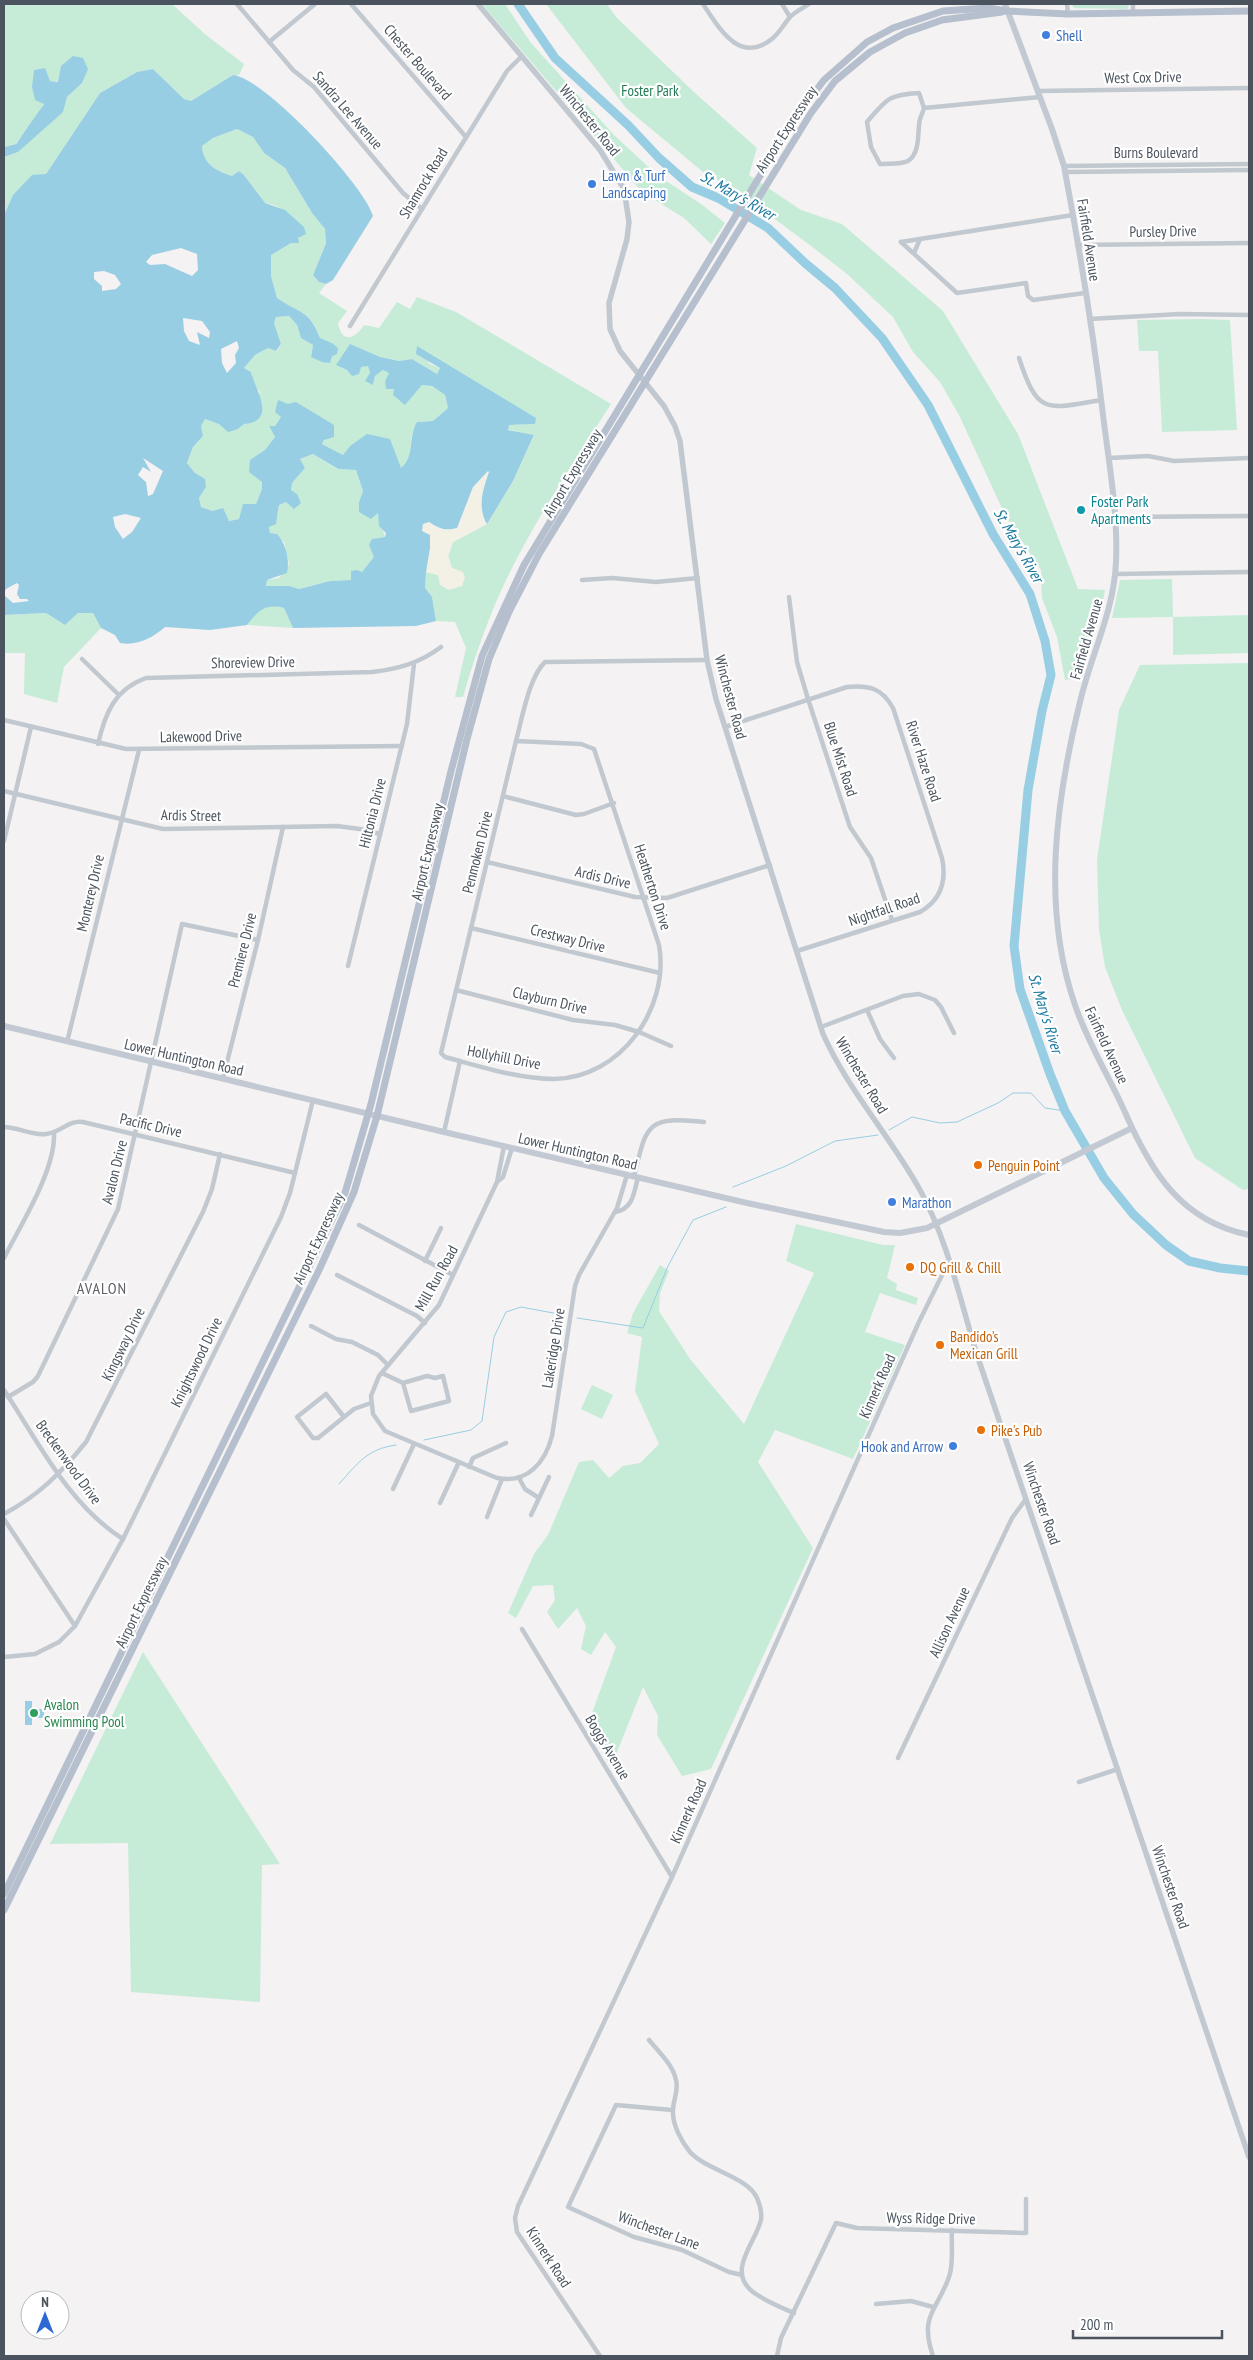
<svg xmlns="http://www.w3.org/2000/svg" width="1253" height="2360" viewBox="0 0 1253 2360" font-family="'PT Sans Narrow',sans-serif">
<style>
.green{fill:#c6ecd8}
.sand{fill:#f3f0e5}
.water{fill:#98cee4;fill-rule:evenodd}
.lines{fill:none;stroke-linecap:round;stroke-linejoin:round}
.stream{stroke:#98cee4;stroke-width:1}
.river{stroke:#98cee4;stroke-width:9}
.minor{stroke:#c1c8cf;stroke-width:4.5}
.tertiary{stroke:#c1c8cf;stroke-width:5.5}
.secondary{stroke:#c2c9d3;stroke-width:6}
.primary{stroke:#b5bfcd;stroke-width:7}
.shop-dot{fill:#3f7fe0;stroke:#fff;stroke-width:2}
.culture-dot{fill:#0f9aa8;stroke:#fff;stroke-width:2}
.food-dot{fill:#e8710a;stroke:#fff;stroke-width:2}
.leisure-dot{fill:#2e9e5b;stroke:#fff;stroke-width:2}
.labels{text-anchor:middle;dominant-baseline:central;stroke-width:4.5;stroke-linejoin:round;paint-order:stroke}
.shop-label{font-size:15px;fill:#366cbe;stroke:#fff;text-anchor:start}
.street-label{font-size:15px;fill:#4b545e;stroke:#fff}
.park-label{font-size:15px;fill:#227954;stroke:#fff}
.culture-label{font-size:15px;fill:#0d838f;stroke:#fff;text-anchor:start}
.food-label{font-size:15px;fill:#c56008;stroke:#fff;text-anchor:start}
.leisure-label{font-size:15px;fill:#27864d;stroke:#fff;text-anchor:start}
.water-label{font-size:16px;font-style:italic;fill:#1c7aa0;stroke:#fff}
.neighbourhood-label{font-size:16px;letter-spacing:1px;fill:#5f6266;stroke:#fff}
</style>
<rect width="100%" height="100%" fill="#f4f2f2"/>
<g class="green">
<polygon points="4,4 172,4 206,35 244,64 239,75 233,75 191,101 184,99 153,69 137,72 100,93 46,174 13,195 4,215 4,157 18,152 67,97 82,83 50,81 44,103 34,121 15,144 4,147"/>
<polygon points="482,4 505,4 531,43 614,135 657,175 701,204 725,223 711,244 684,218 642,192"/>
<polygon points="546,4 607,4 616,17 695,93 757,148 749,175 801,210 842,224 943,311 1018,434 1078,589 1105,590 1100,615 1081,678 1065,680 1057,637 1042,598 1041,570 1006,517 959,415 940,382 913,352 893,317 847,274 815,249 737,191 703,172 626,108"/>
<polygon points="1071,4 1129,4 1129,6 1127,9 1074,8"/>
<path d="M237 129 253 137 264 153 285 168 312 213 325 229 326 242 313 275 319 282 326 284 319 293 347 311 338 323C342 345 356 338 364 325L379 328 397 302 410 309 417 297 456 312 611 404C572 465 530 527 500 593 485 627 473 662 463 697H455L466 648 455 622 436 621 432 598 425 588 426 572 438 575 462 572 452 568 448 556 453 542 487 524 513 481 534 436 507 429 509 425 535 424V418L417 347 430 364 440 368 437 374 412 359 399 361 379 357 351 345 337 365 348 370 368 365 373 385 375 376 383 370 389 373 385 381 389 388 394 389 405 404 422 385 432 386 445 395 448 408 433 421 417 422C407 436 415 456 401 469L350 446 343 455 322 444 334 425 279 401 281 417 275 426H269L275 437 265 450 262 489 256 504 239 519 228 521 213 511 201 507 199 498 206 487 187 463 193 447 203 436 201 426 205 419 238 429 244 424 260 392 254 385 251 372 244 368 255 355 268 348 277 351 281 344 274 323 276 317 289 316 297 325 301 338 313 345 311 357 332 343 320 338C310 310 300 313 277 299L271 276V255L298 238 304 227C292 218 282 205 265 203L244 175 239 171 232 176C216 171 203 164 202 146L213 138Z"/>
<polygon points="1202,319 1230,320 1237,430 1162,432 1158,351 1139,351 1137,320"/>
<polygon points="313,454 337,469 356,470 363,491 359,502 378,513 385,537 373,539 375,557 362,572 351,571 352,580 330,581 299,589 289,586 266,586 267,580 279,578 289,564 284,542 270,533 269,527 278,515 279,505 286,502 292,483 305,468 300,459"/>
<polygon points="1172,579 1173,617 1249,615 1249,653 1173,655 1173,617 1112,618 1120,580"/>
<polygon points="273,605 284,608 293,628 247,625 258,610"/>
<polygon points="46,613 65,625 78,613 93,613 101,628 64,667 57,703 24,694 25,653 4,653 4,615"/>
<polygon points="1249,663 1249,1189 1243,1190 1195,1158 1122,1010 1105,967 1099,929 1097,860 1119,710 1140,665"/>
<polygon points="796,1224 883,1245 895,1245 887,1278 897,1284 896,1290 918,1298 916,1305 880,1293 865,1332 905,1345 853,1459 775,1430 758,1462 813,1548 711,1769 682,1776 657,1735 658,1716 643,1687 611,1767 587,1727 616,1647 605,1632 591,1655 581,1649 586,1626 577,1608 558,1629 547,1612 555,1600 553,1585 533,1586 516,1618 508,1613 534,1554 548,1535 579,1462 593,1460 609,1478 623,1466 640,1463 659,1444 635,1391 642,1337 627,1333 633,1313 660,1265 669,1271 660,1293 659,1311 690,1359 744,1424 814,1273 786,1261"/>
<polygon points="592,1385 613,1395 602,1419 581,1409"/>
<polygon points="143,1652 280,1864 262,1865 260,2002 131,1992 128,1843 50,1844"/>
</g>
<path class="sand" d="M488 470 489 472C483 489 477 507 487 524L453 542 448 556 452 568 463 572 465 577 462 586 449 590 440 585 438 575 426 572 430 548 422 531 423 524 429 522 440 529 457 528 473 487Z"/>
<g class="water">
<polygon points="73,56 83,58 88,69 82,83 67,97 63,112 18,152 4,157 4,147 16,144 44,104 35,100 32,87 34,70 45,68 50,81 58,82 61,66"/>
<path d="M153 69 184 99 191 101 233 75C265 78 365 186 373 216L333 280 326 284 319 282 313 275 326 243 325 229 312 213 285 168 264 153 253 137 237 129 213 138 202 146C203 164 216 171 232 176L239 171 244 175 265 203 285 210 304 227 306 234 298 238 299 243H291L271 255V276L277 298C300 314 309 309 320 338L332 343 338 348 337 354 332 356 330 363 322 362 311 357 313 345 301 338 297 325 289 316 276 317 274 323 281 344 276 351 268 348 255 355 244 368 251 372C255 389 278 421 244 424L238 429 228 432 219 424 205 419 201 426 203 436 193 447 187 463 195 473 205 479 206 487 199 498 201 507 213 511 223 508 229 521 239 519 243 504H256L262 489V482L249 472 250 460 265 450 275 437 269 426H275L281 417 275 412 278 400 288 404 296 402 334 425V437L324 440 322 444 343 455 350 446 367 434 390 439 401 468C415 457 408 435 417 422L433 421 448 408 445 395 432 386 422 385 405 405 393 395 394 389H386L385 381 389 373 383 370 375 376 373 385 365 381 370 373 368 366 361 367 359 374 352 376 347 370 336 365 350 344 380 357 399 361 412 359 437 374 440 368 416 354 417 346 536 418 535 424 509 425 508 430 534 435 513 481 487 524C477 508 483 489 489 472L488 471 473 487 457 528C445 531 440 529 429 522L423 524 422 531 430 535V548L426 572 425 588 432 597 436 621 416 626 293 628 284 608C265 603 258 611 247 625L210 630 165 627C152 638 138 646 120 643L115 635 101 628 93 613H78L65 625 46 613 4 615V595L13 603 29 601 27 599H20L17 594 19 585 17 583 6 589 4 593V215L13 195 32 175 46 174 100 93 137 72ZM181 248 197 254 198 270 192 276 165 264 150 265 146 262 152 255ZM104 271 115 275 121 284 116 289 102 291V286L94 279V272ZM183 318 202 321 210 332 209 338 197 332 200 345 189 341 184 331ZM237 341 239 348 235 355 236 363 227 373 222 363 221 349ZM313 454 338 469 356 470 363 491 359 502V512L371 519 378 513 379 526 386 533 385 537 372 539 369 545 374 557 362 572 357 570 351 571V580L330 581 299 589 289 586H266L267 580 287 573C290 560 286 544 277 534L270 533 269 527 276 524 279 505 286 502 294 509 301 503 297 494 291 490 292 483 305 468 300 459ZM143 458 163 471 153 494 148 496 146 482 138 475 143 467 151 472ZM125 514 141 518 132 532 123 539 115 527 113 517Z"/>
<polygon points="25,1701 32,1701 32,1709 44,1709 44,1718 32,1718 32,1725 25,1725"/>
</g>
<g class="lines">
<g class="stream">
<polyline points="889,1130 912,1117 940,1123 957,1122 998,1103 1013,1093 1031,1093 1045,1108 1065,1111"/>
<polyline points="733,1187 786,1166 835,1141 878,1135"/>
<polyline points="577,1318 643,1328 668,1266 693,1220 726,1207"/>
<polyline points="424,1440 471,1430 482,1421 494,1337 506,1312 521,1307 564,1315"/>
<path d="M339 1484C358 1463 367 1449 396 1445"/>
</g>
<polyline class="river" points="518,4 555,58 628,125 659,158 692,187 718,198 768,228 805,263 835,288 882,338 928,405 993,534 1030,594 1045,641 1051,675 1042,711 1028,790 1014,946 1020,989 1050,1074 1065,1111 1104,1178 1133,1214 1166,1245 1189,1261 1220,1268 1249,1271"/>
<g class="minor">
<polyline points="237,4 293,70 314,87 403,193 422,209"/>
<polyline points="351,4 466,137"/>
<path d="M703 4C719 28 740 66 773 38 780 32 784 24 790 17 795 12 803 8 809 4"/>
<polyline points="782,4 790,17"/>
<polyline points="1067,4 1068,14"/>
<polyline points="1133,4 1133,13"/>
<polyline points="269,42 315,4"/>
<polyline points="1038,91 1249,88"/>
<path d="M924 108 919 93C887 95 887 99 867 122L871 147 880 164C888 163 900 165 908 161 921 153 917 131 920 119 921 116 923 112 924 108L1040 97"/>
<polyline points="1064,166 1249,164"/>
<polyline points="1065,172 1249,170"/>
<polyline points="901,242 957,293 1026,283 1028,296 1033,300 1085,293"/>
<polyline points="901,242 920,239"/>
<polyline points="1077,245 1249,243"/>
<polyline points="914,253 920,239 1073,215"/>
<polyline points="1089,319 1180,314 1249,315"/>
<polyline points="350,326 507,71 522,56"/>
<path d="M1019 358C1038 416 1046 409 1101 400"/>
<polyline points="1109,458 1148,456 1174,461 1249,458"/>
<polyline points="1114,517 1249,516"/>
<polyline points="1115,574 1249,572"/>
<polyline points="582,580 612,578 656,582 698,578"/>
<polyline points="789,597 797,662 808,699 850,827 871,858 892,920"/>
<polyline points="82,659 119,695"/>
<polyline points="4,720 126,749 402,746"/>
<path d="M725 727 847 687C869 685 882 688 893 708L942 858C947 882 941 900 920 912L797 951"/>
<path d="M516 741 581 744 594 749 659 945C670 1008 621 1078 554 1079 518 1079 479 1066 445 1057L441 1053 516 741C522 719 529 677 545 662L707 660"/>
<path d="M98 744C105 713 115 689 146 678L372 672C398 669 420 663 441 647"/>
<polyline points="4,791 163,829 337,826 360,829 380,834"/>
<polyline points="503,796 576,815 584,814 614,803"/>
<polyline points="4,841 31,727"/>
<polyline points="487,862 635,897 667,898 770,865"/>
<polyline points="471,928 660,973"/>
<polyline points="348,966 407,724 414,664"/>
<polyline points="456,990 573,1020 615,1025 639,1032 671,1046"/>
<polyline points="867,1010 880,1039 894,1058"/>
<polyline points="821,1027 903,996 919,994 935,1000 941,1007 954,1033"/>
<polyline points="67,1042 139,750"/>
<polyline points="223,1078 258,940 283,827"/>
<path d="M4 1127C18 1127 32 1136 46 1134 60 1133 68 1120 83 1122L295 1173"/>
<polyline points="444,1132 460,1061"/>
<path d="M512 1148 503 1177 497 1182 439 1305 379 1376 371 1396 373 1414 385 1431 497 1478C527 1484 545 1463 552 1436L575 1286 579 1275 617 1208 627 1175"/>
<path d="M634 1176C647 1124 646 1116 704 1122"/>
<polyline points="497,1182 504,1146"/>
<path d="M615 1212C633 1209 634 1193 638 1177"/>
<polyline points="359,1225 453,1275"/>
<path d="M4 1258C21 1224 56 1170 54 1132"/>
<polyline points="425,1261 441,1228"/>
<polyline points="337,1275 417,1316 425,1323"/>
<polyline points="311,1326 336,1339 352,1342 378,1355 388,1365"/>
<polyline points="382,1373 403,1383 427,1376 435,1378 443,1376 449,1401 411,1411 403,1383"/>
<path d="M4 1390C39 1443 69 1505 123 1539"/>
<polyline points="8,1397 33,1382 38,1376 118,1209 182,924 258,940"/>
<polyline points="344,1417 326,1394 297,1417 313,1438 318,1438 354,1409 371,1403"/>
<polyline points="469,1467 473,1458 506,1443"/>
<polyline points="519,1478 525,1489 539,1498"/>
<polyline points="393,1489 414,1444"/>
<polyline points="440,1503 459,1462"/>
<path d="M4 1514C39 1495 60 1474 86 1442L203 1212 212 1189 220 1154"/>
<polyline points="531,1515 549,1477"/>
<polyline points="487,1517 502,1479"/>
<polyline points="4,1519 75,1626"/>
<polyline points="522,1629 672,1877"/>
<polyline points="4,1657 35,1654 59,1642 75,1626 123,1539 281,1217 290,1193 313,1100"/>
<polyline points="898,1758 1012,1518 1026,1499"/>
<polyline points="1079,1782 1118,1769"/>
<path d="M649 2040C659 2052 673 2065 676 2080 679 2091 673 2100 673 2110 672 2124 681 2141 690 2152 706 2170 748 2177 757 2198 760 2205 762 2213 761 2220 755 2244 726 2271 753 2292 765 2301 780 2307 794 2313"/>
<polyline points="672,2110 616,2105 568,2207 634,2237 682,2250 729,2272 742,2275"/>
<polyline points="876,2304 911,2301 933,2307"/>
<polyline points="600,2356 517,2232 515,2218 518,2206 672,1877 918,1324 945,1269 950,1265"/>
<polyline points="777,2356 781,2338 836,2223 857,2228 1026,2233 1026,2199"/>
<path d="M933 2356C919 2315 937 2311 949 2277 954 2263 951 2245 952 2230"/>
</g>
<path class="tertiary" d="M478 4 600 150 624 189 629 222 627 239 609 303 610 329 620 351 664 406 675 426 680 441 707 660 716 699 823 1034C848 1090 890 1136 920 1190 948 1241 960 1300 977 1355L1249 2157"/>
<g class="secondary">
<path d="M1005 4 1052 129 1064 166C1080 251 1094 337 1104 423 1110 469 1118 516 1116 562 1114 612 1091 654 1080 702 1056 800 1041 907 1075 1005 1087 1041 1108 1075 1124 1110 1150 1170 1180 1221 1249 1235"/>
<polyline points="4,1026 444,1132 747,1203 884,1232 900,1233 927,1228 1132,1128"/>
</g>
<g class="primary">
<polyline points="4,1894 345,1193 371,1104 451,771 482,656 524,565 795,118 824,80 867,42 893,28 943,11 988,8 1007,11 1068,14 1249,11"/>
<polyline points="4,1910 320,1268 354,1192 377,1116 467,739 489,659 509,612 539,554 811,113 835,81 870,52 905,33 942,20 1002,12"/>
</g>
</g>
<g class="shop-dot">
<circle cx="1046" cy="35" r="5"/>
<circle cx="592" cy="184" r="5"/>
<circle cx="892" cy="1202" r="5"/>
<circle cx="953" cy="1446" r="5"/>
</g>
<circle class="culture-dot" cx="1081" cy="510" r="5"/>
<g class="food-dot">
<circle cx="978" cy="1165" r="5"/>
<circle cx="910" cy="1267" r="5"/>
<circle cx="940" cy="1345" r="5"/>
<circle cx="981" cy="1430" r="5"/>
</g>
<circle class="leisure-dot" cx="34" cy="1713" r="5"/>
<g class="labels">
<g class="shop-label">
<text x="1056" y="35">Shell</text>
<text x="602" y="175">Lawn &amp; Turf<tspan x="602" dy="17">Landscaping</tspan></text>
<text x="902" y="1202">Marathon</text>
<text x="943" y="1446" text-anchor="end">Hook and Arrow</text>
</g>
<g class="street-label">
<text transform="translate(418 62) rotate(49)">Chester Boulevard</text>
<text transform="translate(1143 77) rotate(-1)">West Cox Drive</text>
<text transform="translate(348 110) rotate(49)">Sandra Lee Avenue</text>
<text transform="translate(590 120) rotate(51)">Winchester Road</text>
<text transform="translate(786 129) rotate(-57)">Airport Expressway</text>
<text x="1156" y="152">Burns Boulevard</text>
<text transform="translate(423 183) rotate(-59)">Shamrock Road</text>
<text transform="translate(1163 231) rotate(-1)">Pursley Drive</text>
<text transform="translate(1089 240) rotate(81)">Fairfield Avenue</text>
<text transform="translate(572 473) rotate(-59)">Airport Expressway</text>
<text transform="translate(1086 639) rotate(-74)">Fairfield Avenue</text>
<text transform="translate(253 662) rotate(-1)">Shoreview Drive</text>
<text transform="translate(731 697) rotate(75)">Winchester Road</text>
<text transform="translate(201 736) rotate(-1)">Lakewood Drive</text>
<text transform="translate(841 759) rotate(72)">Blue Mist Road</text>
<text transform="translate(924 761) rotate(72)">River Haze Road</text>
<text transform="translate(372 813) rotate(-76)">Hiltonia Drive</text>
<text transform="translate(191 815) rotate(1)">Ardis Street</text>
<text transform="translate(427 852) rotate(-77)">Airport Expressway</text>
<text transform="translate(477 852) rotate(-76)">Penmoken Drive</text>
<text transform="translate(603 877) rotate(13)">Ardis Drive</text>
<text transform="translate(653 887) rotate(72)">Heatherton Drive</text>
<text transform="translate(90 893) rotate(-77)">Monterey Drive</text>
<text transform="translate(884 909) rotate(-19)">Nightfall Road</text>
<text transform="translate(568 938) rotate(14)">Crestway Drive</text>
<text transform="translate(242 950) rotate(-76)">Premiere Drive</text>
<text transform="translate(550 1000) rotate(13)">Clayburn Drive</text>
<text transform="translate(1107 1045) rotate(65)">Fairfield Avenue</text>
<text transform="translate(184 1057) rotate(13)">Lower Huntington Road</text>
<text transform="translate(504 1057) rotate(11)">Hollyhill Drive</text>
<text transform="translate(862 1075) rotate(59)">Winchester Road</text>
<text transform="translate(151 1125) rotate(13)">Pacific Drive</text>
<text transform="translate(578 1151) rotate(13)">Lower Huntington Road</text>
<text transform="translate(114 1172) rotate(-76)">Avalon Drive</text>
<text transform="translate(318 1238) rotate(-65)">Airport Expressway</text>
<text transform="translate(436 1278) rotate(-61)">Mill Run Road</text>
<text transform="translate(123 1344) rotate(-64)">Kingsway Drive</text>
<text transform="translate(553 1348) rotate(-81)">Lakeridge Drive</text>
<text transform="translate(196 1362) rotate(-64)">Knightswood Drive</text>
<text transform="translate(877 1386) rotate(-66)">Kinnerk Road</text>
<text transform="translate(69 1462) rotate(54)">Breckenwood Drive</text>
<text transform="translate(1042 1503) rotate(71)">Winchester Road</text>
<text transform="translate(141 1602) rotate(-64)">Airport Expressway</text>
<text transform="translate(949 1622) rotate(-65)">Allison Avenue</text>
<text transform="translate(608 1747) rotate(59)">Boggs Avenue</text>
<text transform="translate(688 1811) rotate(-66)">Kinnerk Road</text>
<text transform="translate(1171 1887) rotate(71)">Winchester Road</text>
<text transform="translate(931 2218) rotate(1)">Wyss Ridge Drive</text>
<text transform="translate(659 2230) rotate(20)">Winchester Lane</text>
<text transform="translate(549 2257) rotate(57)">Kinnerk Road</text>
</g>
<g class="park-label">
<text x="650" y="90">Foster Park</text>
</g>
<g class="culture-label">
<text x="1091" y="501">Foster Park<tspan x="1091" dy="17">Apartments</tspan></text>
</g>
<g class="food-label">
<text x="988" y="1165">Penguin Point</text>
<text x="920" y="1267">DQ Grill &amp; Chill</text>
<text x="950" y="1336">Bandido's<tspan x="950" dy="17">Mexican Grill</tspan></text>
<text x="991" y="1430">Pike's Pub</text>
</g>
<g class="leisure-label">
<text x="44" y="1704">Avalon<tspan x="44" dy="17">Swimming Pool</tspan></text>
</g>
<g class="water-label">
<text transform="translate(738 195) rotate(30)">St. Mary's River</text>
<text transform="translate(1019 545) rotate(60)">St. Mary's River</text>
<text transform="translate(1046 1013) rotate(73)">St. Mary's River</text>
</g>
<g class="neighbourhood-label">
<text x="102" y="1288">AVALON</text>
</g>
</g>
<rect width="1253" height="2360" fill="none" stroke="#4b545e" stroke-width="10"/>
<g transform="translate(45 2315)"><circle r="24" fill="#ffffff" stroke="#b7bbbf"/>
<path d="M0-4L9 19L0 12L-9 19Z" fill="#2e69d3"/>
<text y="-8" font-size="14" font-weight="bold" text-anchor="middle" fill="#4b545e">N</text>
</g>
<path d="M1073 2330v8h149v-8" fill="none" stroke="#4b545e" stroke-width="2.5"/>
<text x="1080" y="2330" font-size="15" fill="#4b545e" stroke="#ffffff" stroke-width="4" paint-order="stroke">200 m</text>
</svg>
